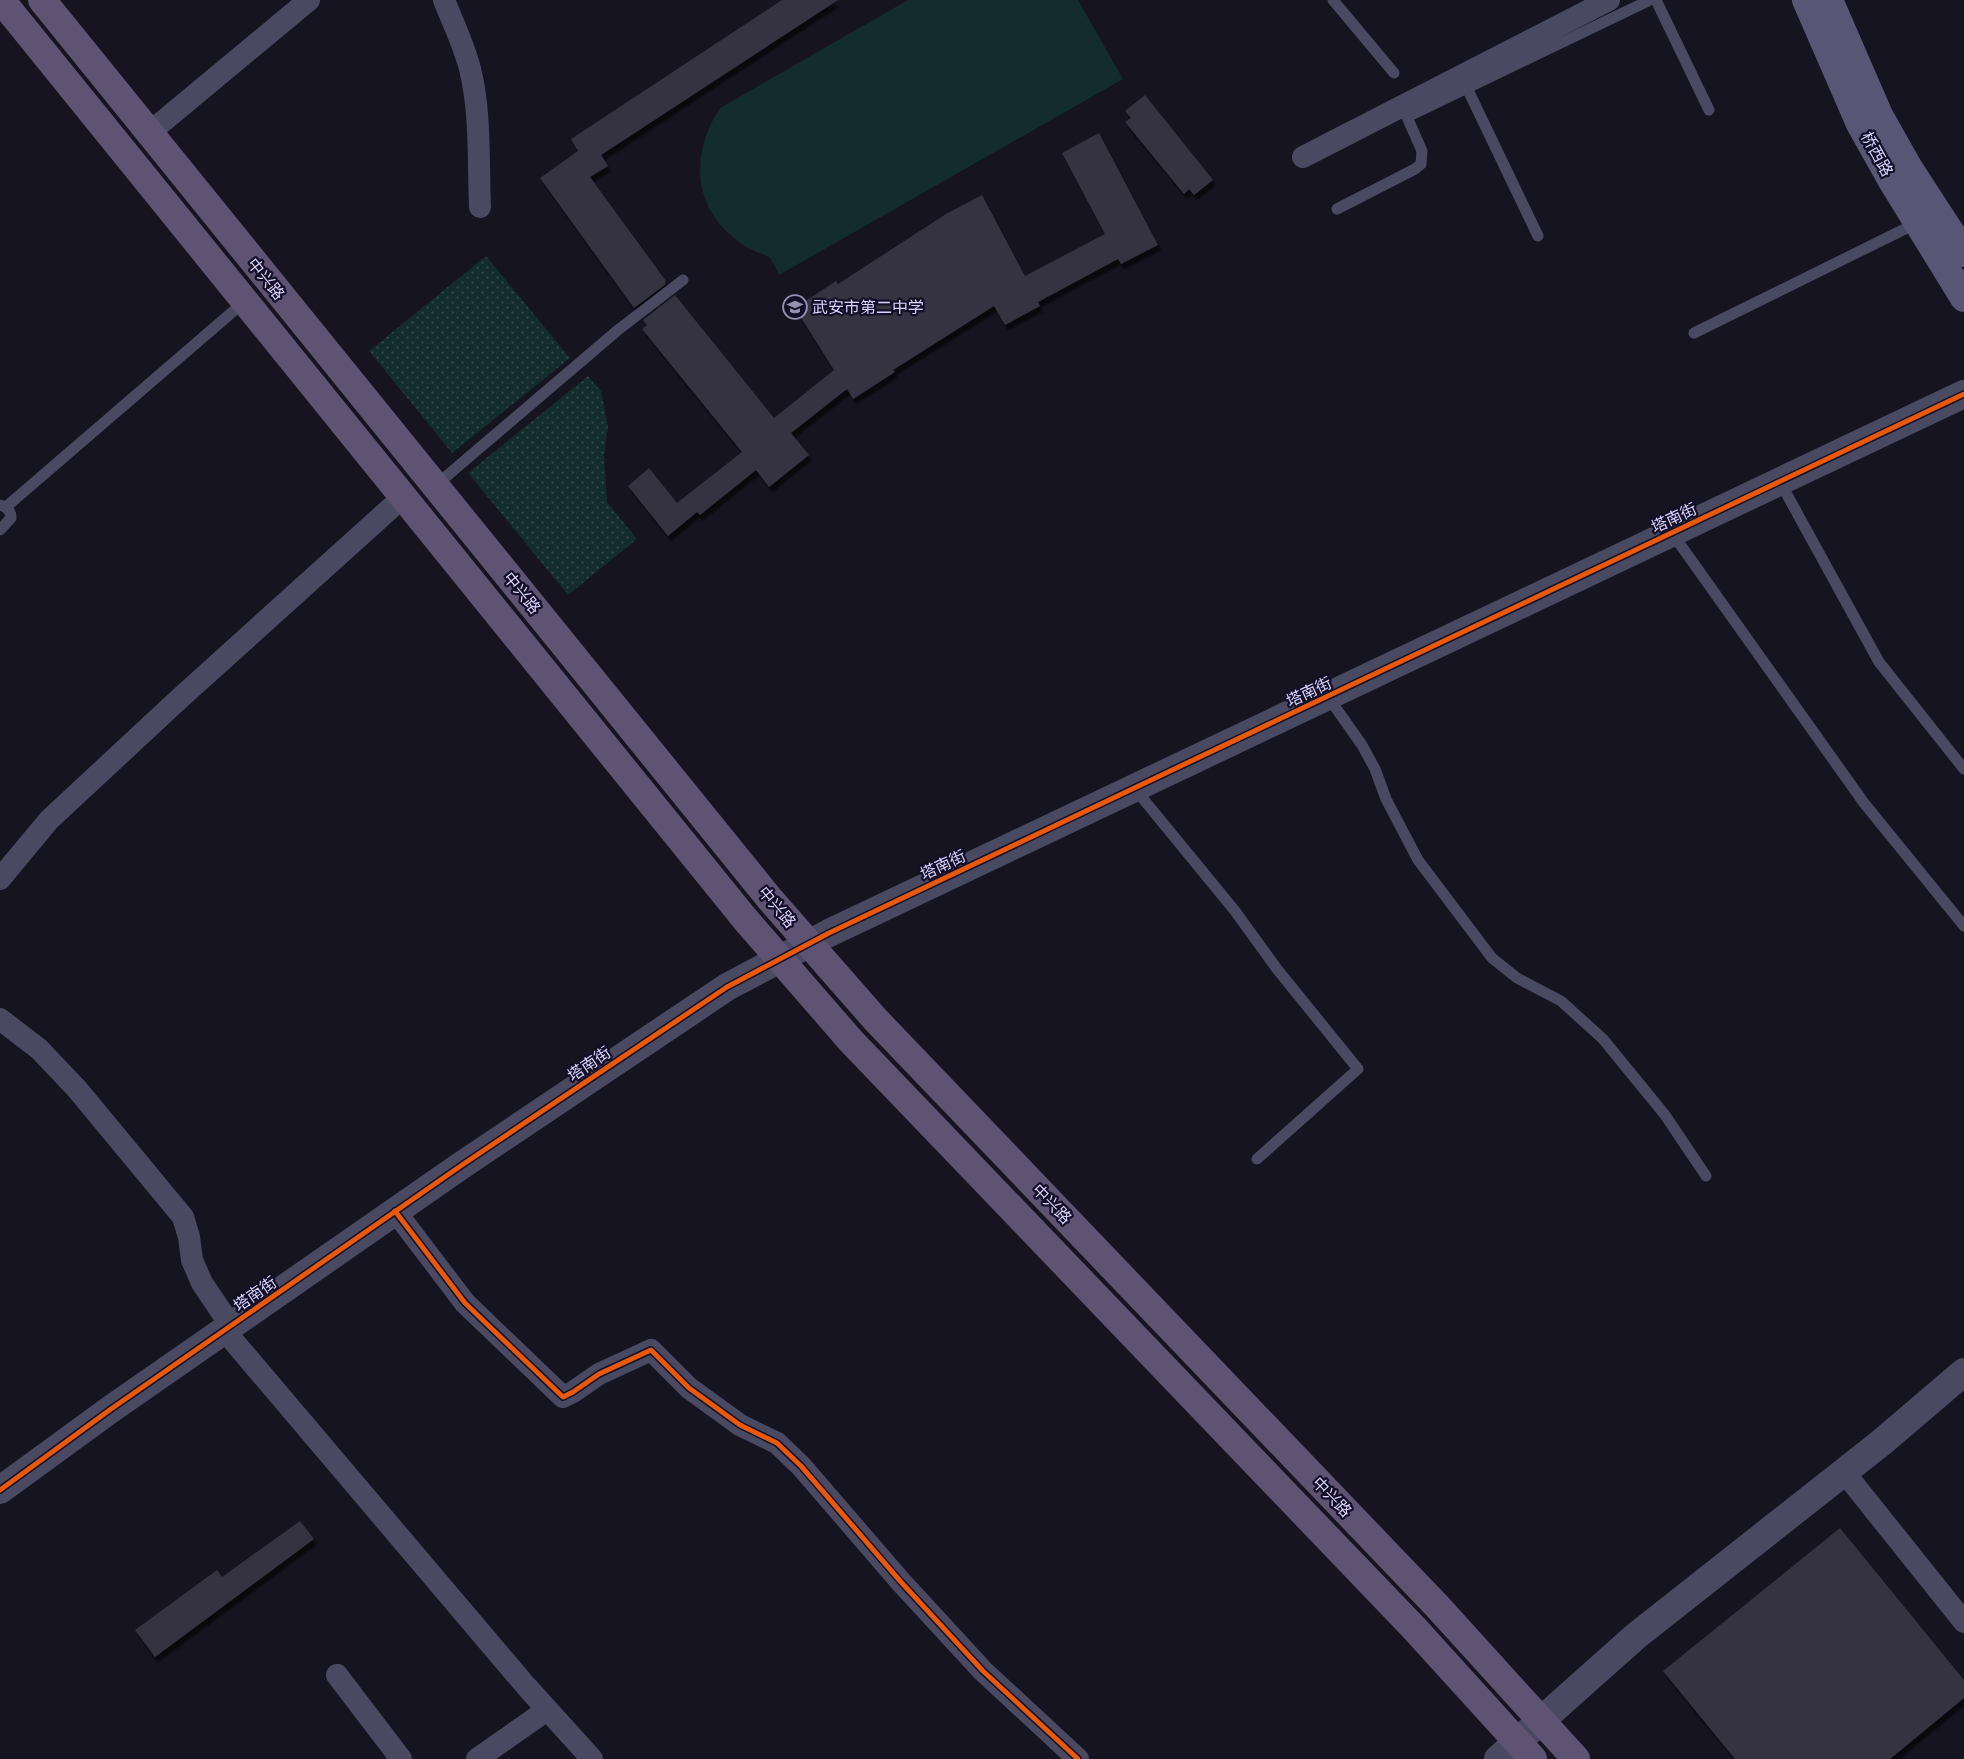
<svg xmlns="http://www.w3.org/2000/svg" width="1964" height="1759" viewBox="0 0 1964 1759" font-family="Helvetica,'Noto Sans SC',sans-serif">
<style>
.grass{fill:url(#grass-dots)}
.pitch{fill:#132c2d}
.building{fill:#343243;filter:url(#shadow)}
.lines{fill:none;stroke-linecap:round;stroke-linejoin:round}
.service{stroke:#4a4962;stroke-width:11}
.minor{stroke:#4a4962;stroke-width:22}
.tertiary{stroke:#4a4962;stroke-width:28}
.secondary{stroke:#575674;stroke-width:28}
.primary{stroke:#5e5373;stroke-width:28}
.cycleway-casing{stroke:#130f26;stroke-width:8}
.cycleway{stroke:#e8590c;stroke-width:5}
.labels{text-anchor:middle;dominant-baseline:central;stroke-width:4.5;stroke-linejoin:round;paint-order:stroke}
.street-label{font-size:16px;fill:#d9d4ff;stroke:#130f26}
.poi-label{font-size:16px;fill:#d9d4ff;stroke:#130f26;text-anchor:start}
</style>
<defs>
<pattern id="grass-dots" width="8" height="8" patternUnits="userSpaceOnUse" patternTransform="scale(1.25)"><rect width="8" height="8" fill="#132c2d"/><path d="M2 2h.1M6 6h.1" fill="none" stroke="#354a4c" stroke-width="1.8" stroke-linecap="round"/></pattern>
<filter id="shadow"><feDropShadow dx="3" dy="5.5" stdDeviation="1" flood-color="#0009"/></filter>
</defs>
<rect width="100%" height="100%" fill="#161421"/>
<g class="grass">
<polygon points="486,256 570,358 452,453 369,351"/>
<polygon points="588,376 601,391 608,426 604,456 607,502 637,539 568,595 468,473"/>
</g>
<path class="pitch" d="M908 0H1078L1123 79 779 275C776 270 773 259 767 256 764 254 760 254 757 252 749 249 741 244 734 238 691 204 692 150 720 108Z"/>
<g class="building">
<polygon points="782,0 838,0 601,155 608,166 590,177 666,281 665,282 666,284 634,308 540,178 578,151 571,139"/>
<polygon points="1145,95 1213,180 1194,195 1189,189 1184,194 1125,122 1131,118 1125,111"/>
<polygon points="1099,133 1158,245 1121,264 1118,259 1038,302 1040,306 1005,325 994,306 893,370 895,372 853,399 847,389 791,433 809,455 769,487 756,470 700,515 697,512 668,536 628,486 649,468 677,503 742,452 642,329 647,325 643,320 675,295 774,418 834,370 795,308 836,281 838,284 946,214 982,195 1025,276 1105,234 1062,153"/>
<polygon points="300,1521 314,1539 155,1657 135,1630 217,1570 222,1577"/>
<polygon points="1840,1528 1964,1680 1964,1698 1890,1759 1735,1759 1663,1671"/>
</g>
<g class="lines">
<g class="service">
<polyline points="1333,0 1394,73"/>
<polyline points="1656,0 1709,110"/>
<polyline points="1467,88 1538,236"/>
<polyline points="1337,209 1415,169 1421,164 1422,151 1407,117 1650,0"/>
<polyline points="1694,333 1917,223"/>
<polyline points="1780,482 1879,662 1964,769"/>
<polyline points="435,486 618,330 683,280"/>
<path d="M0 505C7 507 11 511 11 518L0 530"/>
<polyline points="6,507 244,302"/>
<polyline points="1672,533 1864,803 1964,926"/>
<polyline points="1328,697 1362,745 1375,769 1386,799 1418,860 1492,958 1517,978 1561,1001 1603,1039 1665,1115 1706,1176"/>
<polyline points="1135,789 1235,911 1277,969 1358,1069 1257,1159"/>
</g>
<g class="minor">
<path d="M444 0C453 23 464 45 470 69 481 113 478 162 480 207"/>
<polyline points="149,133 309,0"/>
<polyline points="1303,157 1609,0"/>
<polyline points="0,879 49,820 178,700 403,497"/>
<polyline points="0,1019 39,1049 77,1089 183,1217 189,1237 192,1260 202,1283 231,1326"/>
<polyline points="395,1211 465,1303 563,1397 573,1392 599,1374 651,1350 689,1388 740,1425 777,1443 801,1466 901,1582 983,1671 1078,1759"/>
<polyline points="224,1330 526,1686 592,1759"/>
<polyline points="1844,1472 1964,1622"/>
<polyline points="337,1675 401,1759"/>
<polyline points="477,1759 547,1710"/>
</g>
<g class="tertiary">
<polyline points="0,1490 111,1409 462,1165 727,987 829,933 1964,394"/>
<polyline points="1498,1759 1636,1636 1882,1442 1964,1372"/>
</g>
<g class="secondary">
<polyline points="1806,0 1860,124 1892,181 1964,298"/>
<polyline points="1829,0 1879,115 1910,170 1964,253"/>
</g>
<g class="primary">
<polyline points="1,0 745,919 851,1041 1414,1628 1533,1759"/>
<polyline points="42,0 769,898 875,1019 1437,1606 1576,1759"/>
</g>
<g class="cycleway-casing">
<g id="cycleway">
<polyline points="395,1211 465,1303 563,1397 573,1392 599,1374 651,1350 689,1388 740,1425 777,1443 801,1466 901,1582 983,1671 1078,1759"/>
<polyline points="0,1490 111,1409 462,1165 727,987 829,933 1964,394"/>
</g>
</g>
<use href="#cycleway" class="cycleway"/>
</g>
<defs>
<g id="school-ring" transform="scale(1.25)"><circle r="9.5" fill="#130f26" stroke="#9591b1" stroke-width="1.5"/><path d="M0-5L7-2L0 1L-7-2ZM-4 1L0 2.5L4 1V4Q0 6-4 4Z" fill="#9591b1"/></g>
</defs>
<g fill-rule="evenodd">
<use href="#school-ring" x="795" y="307"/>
</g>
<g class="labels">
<g class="street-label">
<text transform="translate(1877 154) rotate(61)">桥西路</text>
<text transform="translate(266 279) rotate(51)">中兴路</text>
<text transform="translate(1674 518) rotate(-25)">塔南街</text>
<text transform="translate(522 593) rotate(51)">中兴路</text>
<text transform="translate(1309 692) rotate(-25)">塔南街</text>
<text transform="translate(943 865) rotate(-25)">塔南街</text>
<text transform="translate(777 907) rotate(50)">中兴路</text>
<text transform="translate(589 1064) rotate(-34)">塔南街</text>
<text transform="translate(1052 1204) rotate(46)">中兴路</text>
<text transform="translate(255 1294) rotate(-35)">塔南街</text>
<text transform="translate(1332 1497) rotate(46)">中兴路</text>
</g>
<g class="poi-label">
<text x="812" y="307">武安市第二中学</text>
</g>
</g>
</svg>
